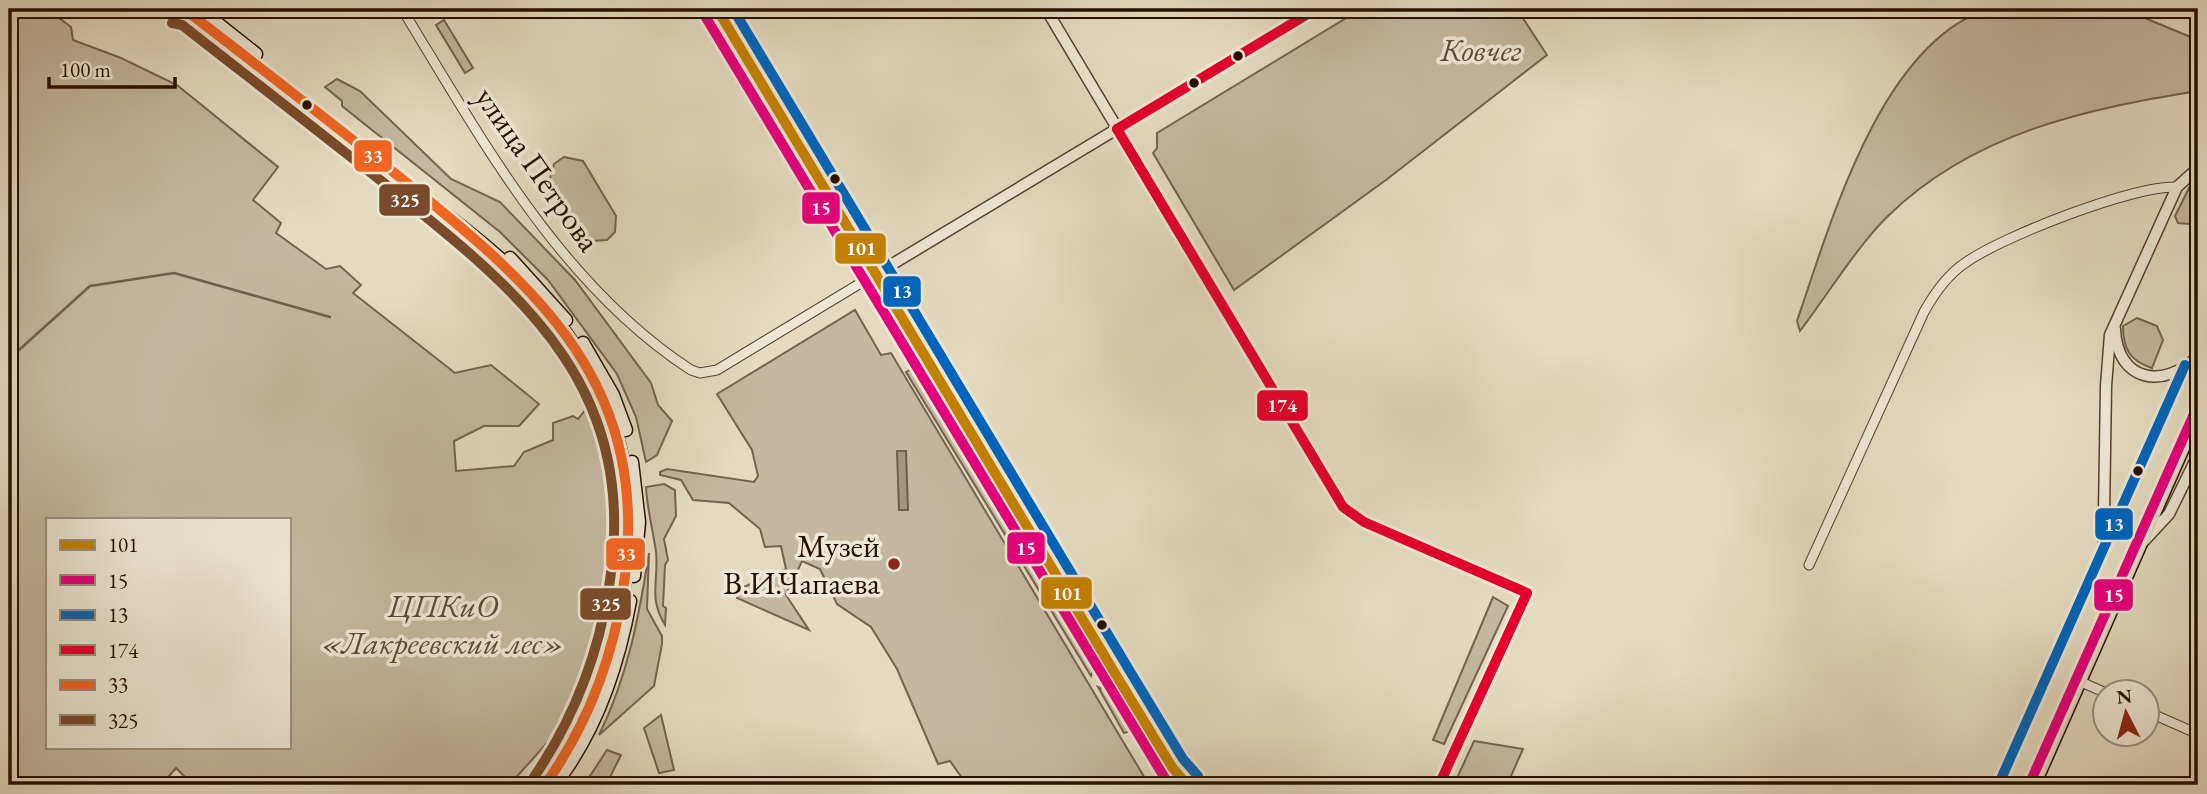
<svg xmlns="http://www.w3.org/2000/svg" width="2207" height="794" viewBox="0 0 2207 794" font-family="'EB Garamond',serif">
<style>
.green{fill:#c3b79f;stroke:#746350;stroke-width:2;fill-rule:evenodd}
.water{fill:#a3957e;stroke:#715f4c;stroke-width:2}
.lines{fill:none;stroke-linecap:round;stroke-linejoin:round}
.stream{stroke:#715f4c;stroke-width:2.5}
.minor-casing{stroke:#554230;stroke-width:11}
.tertiary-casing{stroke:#554230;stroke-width:13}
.secondary-casing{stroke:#260f00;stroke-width:15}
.primary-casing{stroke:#260f00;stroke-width:17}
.minor{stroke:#ede7d5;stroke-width:9}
.tertiary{stroke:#ede7d5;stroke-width:10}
.secondary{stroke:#ede7d5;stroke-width:12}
.primary{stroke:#e3dabf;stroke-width:14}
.bus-1-casing{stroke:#ede7d5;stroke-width:16}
.bus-2-casing{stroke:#ede7d5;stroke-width:16}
.bus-3-casing{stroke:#ede7d5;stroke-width:16}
.bus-4-casing{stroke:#ede7d5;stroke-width:16}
.bus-5-casing{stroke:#ede7d5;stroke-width:16}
.bus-6-casing{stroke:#ede7d5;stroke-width:16}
.bus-1{stroke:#c38000;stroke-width:10}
.bus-2{stroke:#e5007d;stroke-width:10}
.bus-3{stroke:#0065bd;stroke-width:10}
.bus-4{stroke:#e4002b;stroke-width:10}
.bus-5{stroke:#f26522;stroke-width:10}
.bus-6{stroke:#7a4b2a;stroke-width:10}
.bus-dot{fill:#260f00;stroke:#ede7d5;stroke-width:2.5}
.poi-dot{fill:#8f2418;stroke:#ede7d5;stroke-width:2.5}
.labels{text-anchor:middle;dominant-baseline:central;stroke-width:7;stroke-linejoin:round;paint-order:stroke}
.park-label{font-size:32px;font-style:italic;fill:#5d4a38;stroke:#ede7d5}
.street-label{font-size:32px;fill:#260f00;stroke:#ede7d5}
.poi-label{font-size:32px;fill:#260f00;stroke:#ede7d5;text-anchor:end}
.line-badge{stroke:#ede7d5;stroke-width:2.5}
.badge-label{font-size:19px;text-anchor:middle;font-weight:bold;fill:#fff}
</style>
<rect width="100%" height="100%" fill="#e3dabf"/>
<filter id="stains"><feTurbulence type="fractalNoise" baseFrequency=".00286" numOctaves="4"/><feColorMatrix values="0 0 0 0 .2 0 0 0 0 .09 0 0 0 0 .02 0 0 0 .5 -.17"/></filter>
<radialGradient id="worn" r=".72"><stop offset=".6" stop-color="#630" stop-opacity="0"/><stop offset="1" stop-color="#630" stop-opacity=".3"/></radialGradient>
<g class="green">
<path d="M9 9H47L71 27 73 40 121 58 177 85 278 167 253 200 281 223 276 233 326 269 340 266 361 285 353 293 455 373 491 365 539 404 519 426H484L454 441 456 471 514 466 524 452 553 440V423L573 416 578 419 590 404C642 449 616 628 587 685 568 723 537 754 509 785H193L176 768 161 785H9ZM47 519H289V747H47Z"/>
<polygon points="1361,9 1517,9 1547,55 1386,180 1234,290 1153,153 1157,148 1157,133"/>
<path d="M1988 9H2123L2198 40V91C2085 109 1973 133 1888 216 1858 245 1826 297 1800 331L1797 321C1830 225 1880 44 1988 9Z"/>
<polygon points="444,20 473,68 465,73 436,25"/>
<polygon points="337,79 360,91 451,179 500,202 575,280 651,383 658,405 672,421 657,455 646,462 636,417 617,374 548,280 500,232 342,106 342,101 325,87"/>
<polygon points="564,157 583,161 616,216 615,232 607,240 592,241 584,236 549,182 554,164"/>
<polygon points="2198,178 2198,206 2190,224 2178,223 2175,216 2191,184"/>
<polygon points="855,310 881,355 891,353 1149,785 967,785 950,761 938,764 897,669 871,627 837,604 820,569 802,561 786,595 809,630 737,598 739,589 786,569 781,546 765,547 760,529 729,503 693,500 681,480 660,475 660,472 667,469 754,482 758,476 752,450 717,394"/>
<path d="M2137 318 2157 326 2163 340 2152 368C2130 361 2123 349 2123 326Z"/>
<polygon points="915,367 1095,665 1091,676 906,372"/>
<path d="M664 484 675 490 676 516 664 539 668 560 665 565 663 606 666 608 665 625C648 597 659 582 656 552 653 530 647 509 646 487Z"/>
<path d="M649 553 647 609 662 636V644L654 686 599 735C628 676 639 616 649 553Z"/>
<polygon points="1493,597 1508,606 1444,744 1433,740"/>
<path d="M1098 687C1117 694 1129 709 1130 731L1124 733Z"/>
<polygon points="661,715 674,770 659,773 644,728"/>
<polygon points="1474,741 1523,749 1507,785 1473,785 1457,778"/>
<polygon points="607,750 621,755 606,785 584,785"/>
</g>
<polygon class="water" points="897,451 906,451 908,510 899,510"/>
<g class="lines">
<polyline class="stream" points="9,359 90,286 174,273 330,317"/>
<g class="minor-casing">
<g id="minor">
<path d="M402 9C481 138 560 285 691 370L700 373 717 370 869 278"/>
<path d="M1809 565 1924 312C1934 294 1947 275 1965 263 2001 237 2134 185 2177 187"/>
<polyline points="2079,681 2106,693"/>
<polyline points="2148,712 2198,734"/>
</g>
</g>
<g class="tertiary-casing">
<g id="tertiary">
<polyline points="1046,9 1343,507 1364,522 1527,593 1439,785"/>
<polyline points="876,274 1316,9"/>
<path d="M2115 329C2117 382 2164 390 2198 356"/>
<polyline points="2142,543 2169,514 2198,455"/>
<polyline points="2103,578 2106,386 2110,335 2177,187 2198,168"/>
</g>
</g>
<g class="secondary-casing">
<g id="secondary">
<polyline points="88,9 112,9"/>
<path d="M185 9C258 67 332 124 405 183 440 210 476 236 508 266 606 362 650 470 620 606 606 671 585 732 545 785"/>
<polyline points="199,9 256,54"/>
<polyline points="510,258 566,320"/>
<polyline points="583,343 613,395 626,430"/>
<polyline points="632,462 639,522 634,576"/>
<path d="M564 772C600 721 619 661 630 601"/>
</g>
</g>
<g class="primary-casing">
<g id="primary">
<polyline points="717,9 1119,680 1172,767 1187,785"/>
<polyline points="1160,763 1171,785"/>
<polyline points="2014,785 2198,371"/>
<polyline points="2033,785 2198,412"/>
</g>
</g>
<use href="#minor" class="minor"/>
<use href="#tertiary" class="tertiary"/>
<use href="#secondary" class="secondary"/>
<use href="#primary" class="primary"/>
<g class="bus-1-casing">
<polyline id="bus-1" points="717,9 1119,680 1172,767 1187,785"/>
</g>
<g class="bus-2-casing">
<g id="bus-2">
<polyline points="705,16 1169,785"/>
<polyline points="2029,785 2198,405"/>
</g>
</g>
<g class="bus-3-casing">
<g id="bus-3">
<polyline points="733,9 1131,673 1183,759 1198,776"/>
<polyline points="2001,779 2185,365"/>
</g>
</g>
<g class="bus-4-casing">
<g id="bus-4">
<polyline points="1117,129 1343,507 1364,522 1527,593"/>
<polyline points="1117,129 1316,9"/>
<polyline points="1439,785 1527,593"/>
</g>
</g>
<g class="bus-5-casing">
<path id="bus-5" d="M175 9 188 12C258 66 328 120 397 175 541 290 654 387 623 590 612 661 586 727 545 785"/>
</g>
<g class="bus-6-casing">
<path id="bus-6" d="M172 23 182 25C251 79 321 133 390 188 529 298 640 392 609 587 598 656 573 720 534 777"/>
</g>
<use href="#bus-1" class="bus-1"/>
<use href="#bus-2" class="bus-2"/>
<use href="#bus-3" class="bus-3"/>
<use href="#bus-4" class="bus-4"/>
<use href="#bus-5" class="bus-5"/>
<use href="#bus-6" class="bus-6"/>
</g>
<g class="bus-dot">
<circle cx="1238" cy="56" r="6"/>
<circle cx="1194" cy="83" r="6"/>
<circle cx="307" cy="105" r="6"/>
<circle cx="835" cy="179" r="6"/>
<circle cx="2138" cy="471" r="6"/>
<circle cx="1102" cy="625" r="6"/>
</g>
<circle class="poi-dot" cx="894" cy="564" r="7"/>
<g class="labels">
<g class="park-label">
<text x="1481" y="50">Ковчег</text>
<text x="443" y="606">ЦПКиО<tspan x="443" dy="37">«Лакреевский лес»</tspan></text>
</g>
<g class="street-label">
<text transform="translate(538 169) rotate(55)">улица Петрова</text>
</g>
<g class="poi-label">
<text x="880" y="546">Музей<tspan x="880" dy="37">В.И.Чапаева</tspan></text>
</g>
</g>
<g class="line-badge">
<rect x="353" y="139" width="40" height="34" rx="7" fill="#f26522"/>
<rect x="378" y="183" width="53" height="34" rx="7" fill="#7a4b2a"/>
<rect x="801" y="191" width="40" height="34" rx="7" fill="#e5007d"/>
<rect x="834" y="232" width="53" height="33" rx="7" fill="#c38000"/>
<rect x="882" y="275" width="40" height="33" rx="7" fill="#0065bd"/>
<rect x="1256" y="389" width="53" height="33" rx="7" fill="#e4002b"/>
<rect x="2094" y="507" width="40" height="34" rx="7" fill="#0065bd"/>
<rect x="1006" y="531" width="40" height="34" rx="7" fill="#e5007d"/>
<rect x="605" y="537" width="41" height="34" rx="7" fill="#f26522"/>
<rect x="1040" y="576" width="53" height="34" rx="7" fill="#c38000"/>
<rect x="2093" y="578" width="41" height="34" rx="7" fill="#e5007d"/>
<rect x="579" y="587" width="53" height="34" rx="7" fill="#7a4b2a"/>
</g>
<g class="badge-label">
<text x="373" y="163">33</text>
<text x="405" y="207">325</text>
<text x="821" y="215">15</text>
<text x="861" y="255">101</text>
<text x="902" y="298">13</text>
<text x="1282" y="412">174</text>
<text x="2114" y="531">13</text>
<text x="1026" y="555">15</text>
<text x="626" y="561">33</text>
<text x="1067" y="600">101</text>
<text x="2114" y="602">15</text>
<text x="606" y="611">325</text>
</g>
<rect width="2207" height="794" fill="none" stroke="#e3dabf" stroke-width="35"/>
<rect x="10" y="10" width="2186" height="773" fill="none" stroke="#260f00" stroke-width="3.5"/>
<rect x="18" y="18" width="2172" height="759" fill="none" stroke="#260f00" stroke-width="2"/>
<rect x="46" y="518" width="245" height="231" fill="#ede7d5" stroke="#9d9180" stroke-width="2"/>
<rect x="60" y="540" width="35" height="10" fill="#c38000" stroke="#9d9180" stroke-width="2"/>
<text x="108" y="552" font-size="21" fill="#260f00">101</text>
<rect x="60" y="575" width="35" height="10" fill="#e5007d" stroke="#9d9180" stroke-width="2"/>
<text x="108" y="588" font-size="21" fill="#260f00">15</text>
<rect x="60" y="610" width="35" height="10" fill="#0065bd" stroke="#9d9180" stroke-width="2"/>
<text x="108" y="622" font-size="21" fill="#260f00">13</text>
<rect x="60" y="645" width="35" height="10" fill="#e4002b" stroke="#9d9180" stroke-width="2"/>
<text x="108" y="658" font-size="21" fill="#260f00">174</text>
<rect x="60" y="680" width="35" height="10" fill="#f26522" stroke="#9d9180" stroke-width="2"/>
<text x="108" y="692" font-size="21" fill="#260f00">33</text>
<rect x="60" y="715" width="35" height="10" fill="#7a4b2a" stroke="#9d9180" stroke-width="2"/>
<text x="108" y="728" font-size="21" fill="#260f00">325</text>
<g transform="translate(2126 713) rotate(354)"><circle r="33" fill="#ede7d5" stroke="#9d9180" stroke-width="2"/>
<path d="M0-5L12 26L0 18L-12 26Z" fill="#8f2418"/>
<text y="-10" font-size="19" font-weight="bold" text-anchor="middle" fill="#260f00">N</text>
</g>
<path d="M49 77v10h126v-10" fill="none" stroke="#260f00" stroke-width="3.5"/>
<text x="60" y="77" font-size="21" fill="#260f00" stroke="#ede7d5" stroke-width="5" paint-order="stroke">100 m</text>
<rect width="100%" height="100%" filter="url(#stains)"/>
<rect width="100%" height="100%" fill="url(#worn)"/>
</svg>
